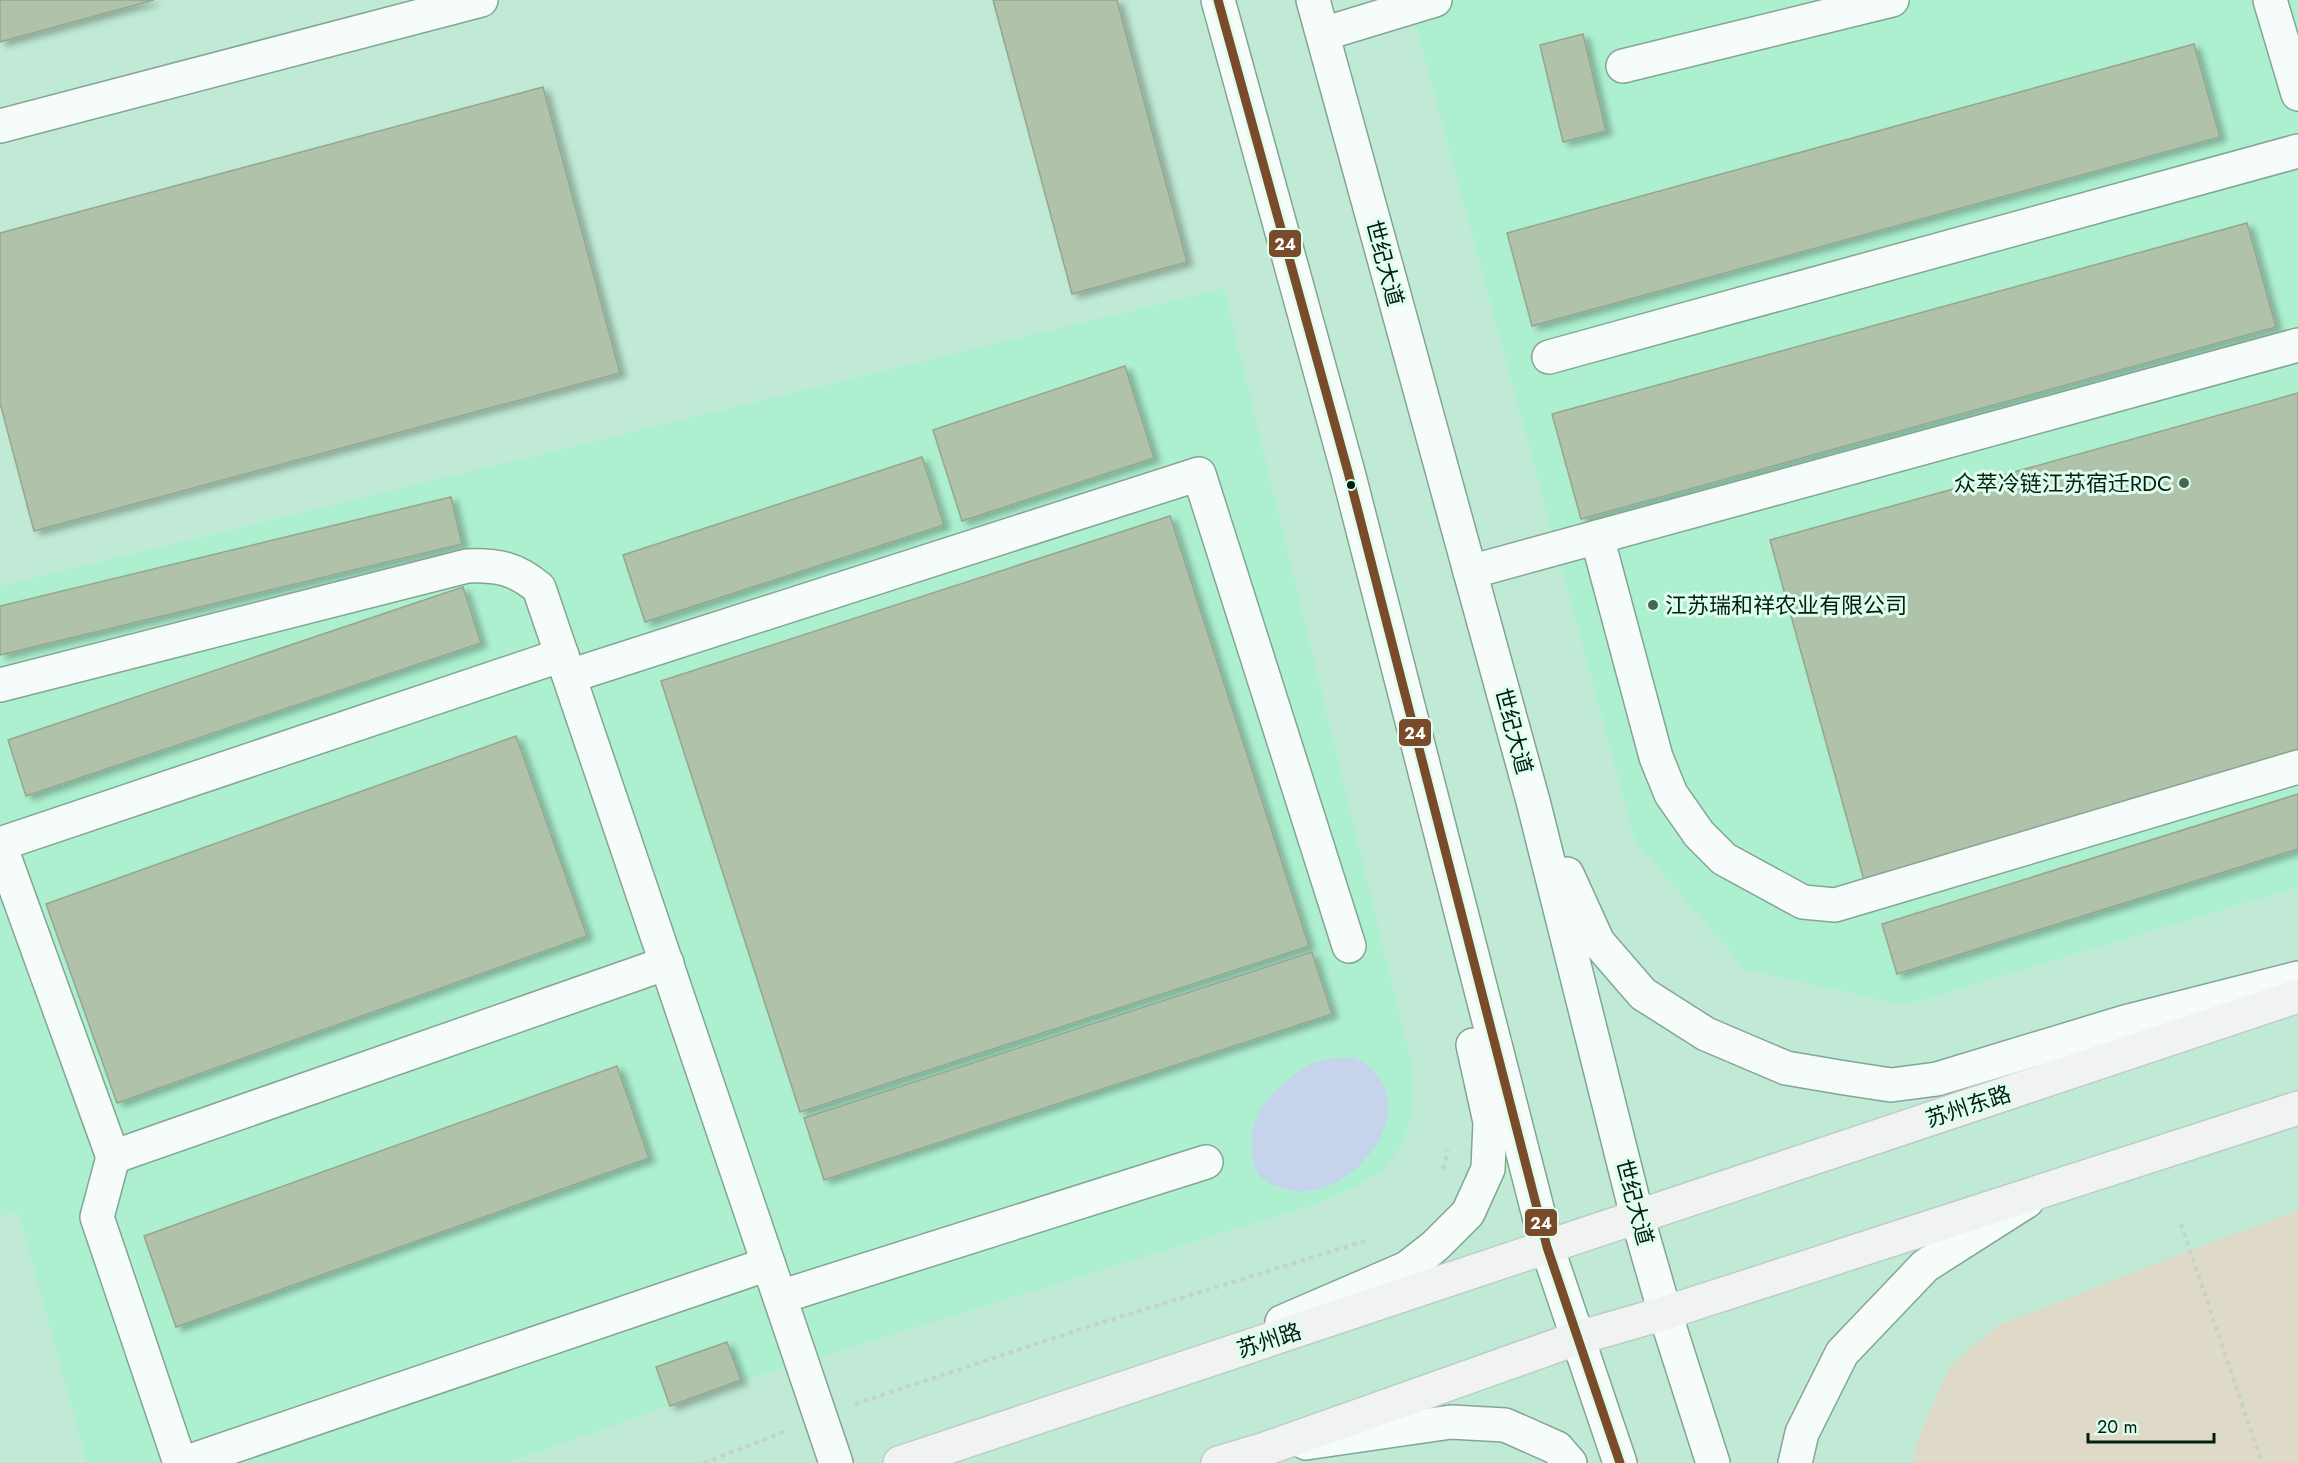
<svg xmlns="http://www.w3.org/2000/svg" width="2298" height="1463" viewBox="0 0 2298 1463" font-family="Jost,'Noto Sans SC',sans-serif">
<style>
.built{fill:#adf0d0}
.green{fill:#dfdac7}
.water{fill:#c6d4eb}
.building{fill:#b1c2aa;stroke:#95a68f;stroke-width:1.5;filter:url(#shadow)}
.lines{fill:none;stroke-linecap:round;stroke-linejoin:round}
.minor-casing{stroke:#84a595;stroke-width:36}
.major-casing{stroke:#bacfc5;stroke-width:36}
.path{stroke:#c5d2cc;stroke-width:4;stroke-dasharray:4.5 4.5;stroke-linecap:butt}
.minor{stroke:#f6fcf9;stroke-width:33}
.major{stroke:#f0f3f2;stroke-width:33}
.bus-1-casing{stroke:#dffded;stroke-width:14}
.bus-1{stroke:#7a4b2a;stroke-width:9}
.poi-dot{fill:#436656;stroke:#dffded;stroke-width:2}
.bus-dot{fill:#001f12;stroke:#dffded;stroke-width:2}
.labels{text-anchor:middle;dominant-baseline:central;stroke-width:6;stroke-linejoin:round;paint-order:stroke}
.street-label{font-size:22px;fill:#001f12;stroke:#dffded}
.poi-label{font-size:22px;fill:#001f12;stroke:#dffded;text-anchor:end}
.line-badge{stroke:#dffded;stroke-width:2}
.badge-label{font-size:16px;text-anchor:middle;font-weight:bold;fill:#fff}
</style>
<defs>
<filter id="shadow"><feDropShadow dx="6" dy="4" stdDeviation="3" flood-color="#0004"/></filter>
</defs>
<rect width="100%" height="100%" fill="#c0ead5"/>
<g class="built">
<polygon points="1409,0 2298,0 2298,887 1905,1005 1746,970 1635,841"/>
<polygon points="1224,288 1413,1070 1412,1111 1403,1145 1383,1170 1357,1186 1319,1203 742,1381 505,1463 87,1463 18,1211 0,1217 0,586"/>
</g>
<polygon class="green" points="2298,1211 2298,1463 1913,1463 1918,1439 1949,1368 1997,1326 2191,1250"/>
<path class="water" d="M1353 1057C1443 1099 1343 1218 1277 1186 1272 1184 1264 1181 1261 1178 1247 1162 1249 1125 1261 1108 1270 1095 1287 1079 1300 1070 1316 1059 1334 1058 1353 1057Z"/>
<g class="building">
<polygon points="0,0 154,0 0,42"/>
<polygon points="993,0 1117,0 1187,262 1072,294"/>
<polygon points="1583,34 1606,131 1563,142 1540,45"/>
<polygon points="2194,44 2220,137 1532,326 1507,233"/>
<polygon points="543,87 620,373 34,531 0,403 0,233"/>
<polygon points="2247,223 2276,327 1581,519 1552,414"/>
<polygon points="1125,366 1154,458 962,521 933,430"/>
<polygon points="2298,393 2298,759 1864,880 1770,540"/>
<polygon points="922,457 944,525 645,622 623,555"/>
<polygon points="451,497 462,544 0,655 0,606"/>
<polygon points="1170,516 1309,946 800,1112 661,681"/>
<polygon points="463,587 481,643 26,796 8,740"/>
<polygon points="516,736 587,936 117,1103 46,904"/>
<polygon points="2298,794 2298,849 1897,974 1882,924"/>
<polygon points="1312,952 1332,1014 824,1180 804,1118"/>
<polygon points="617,1066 649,1158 176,1327 144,1236"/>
<polygon points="727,1342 741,1380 670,1406 656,1367"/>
</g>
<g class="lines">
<g class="minor-casing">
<g id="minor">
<polyline points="1218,0 1348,472 1547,1247 1620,1463"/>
<polyline points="1313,0 1533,801 1637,1216 1665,1313 1713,1463"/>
<polyline points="2270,0 2298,94"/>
<polyline points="1323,34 1435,0"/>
<polyline points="1623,66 1892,0"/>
<polyline points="0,126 481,0"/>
<polyline points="1549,357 2298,151"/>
<polyline points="1597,537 1656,757 1671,794 1699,834 1724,859 1803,902 1835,905 2298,767"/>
<polyline points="1470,572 2298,345"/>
<polyline points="570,676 1199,474 1349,946"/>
<path d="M0 685 467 566C498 565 515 568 539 588L836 1463"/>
<polyline points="0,844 562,655"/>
<polyline points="0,845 113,1157 667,963"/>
<polyline points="1567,874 1598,942 1643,994 1706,1034 1786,1068 1845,1078 1891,1085 1937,1079 2125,1022 2298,978"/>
<polyline points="113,1157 97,1217 180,1463"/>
<polyline points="780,1297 1206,1162"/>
<polyline points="1282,1322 1407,1268 1435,1246 1468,1213 1488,1169 1490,1122 1473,1045"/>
<polyline points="1306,1443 1451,1422 1505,1425 1557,1448 1570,1463"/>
<polyline points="184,1463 768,1264"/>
<polyline points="1795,1463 1802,1433 1842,1353 1925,1266 2027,1201"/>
</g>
</g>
<g class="major-casing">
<g id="major">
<polyline points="900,1463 2298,996"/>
<polyline points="1218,1463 1265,1449 1578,1338 1665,1313 2298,1108"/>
</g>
</g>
<g class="path">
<polyline points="1443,1169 1448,1150"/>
<polyline points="2181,1224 2262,1463"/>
<polyline points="855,1404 1078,1330 1368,1240"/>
<polyline points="704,1463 784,1432"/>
</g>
<use href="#minor" class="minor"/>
<use href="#major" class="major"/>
<g class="bus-1-casing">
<polyline id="bus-1" points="1218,0 1348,472 1547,1247 1620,1463"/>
</g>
<use href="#bus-1" class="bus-1"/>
</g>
<g class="poi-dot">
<circle cx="2184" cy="483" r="6"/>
<circle cx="1653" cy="605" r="6"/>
</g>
<circle class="bus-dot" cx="1351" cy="485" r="5"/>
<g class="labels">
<g class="street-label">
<text transform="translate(1385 263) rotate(75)">世纪大道</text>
<text transform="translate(1514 731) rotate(75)">世纪大道</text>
<text transform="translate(1968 1106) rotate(-18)">苏州东路</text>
<text transform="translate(1635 1202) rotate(75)">世纪大道</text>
<text transform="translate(1269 1340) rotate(-18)">苏州路</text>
</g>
<g class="poi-label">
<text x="2172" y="483">众萃冷链江苏宿迁RDC</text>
<text x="1665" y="605" text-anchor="start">江苏瑞和祥农业有限公司</text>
</g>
</g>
<g class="line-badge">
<rect x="1268" y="229" width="34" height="29" rx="6" fill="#7a4b2a"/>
<rect x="1398" y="718" width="34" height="29" rx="6" fill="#7a4b2a"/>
<rect x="1524" y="1208" width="34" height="29" rx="6" fill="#7a4b2a"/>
</g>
<g class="badge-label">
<text x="1285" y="250">24</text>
<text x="1415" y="739">24</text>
<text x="1541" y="1229">24</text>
</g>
<path d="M2088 1433v9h126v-9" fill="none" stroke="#001f12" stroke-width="3"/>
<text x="2097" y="1433" font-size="18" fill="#001f12" stroke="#dffded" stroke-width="4.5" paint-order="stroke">20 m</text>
</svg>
